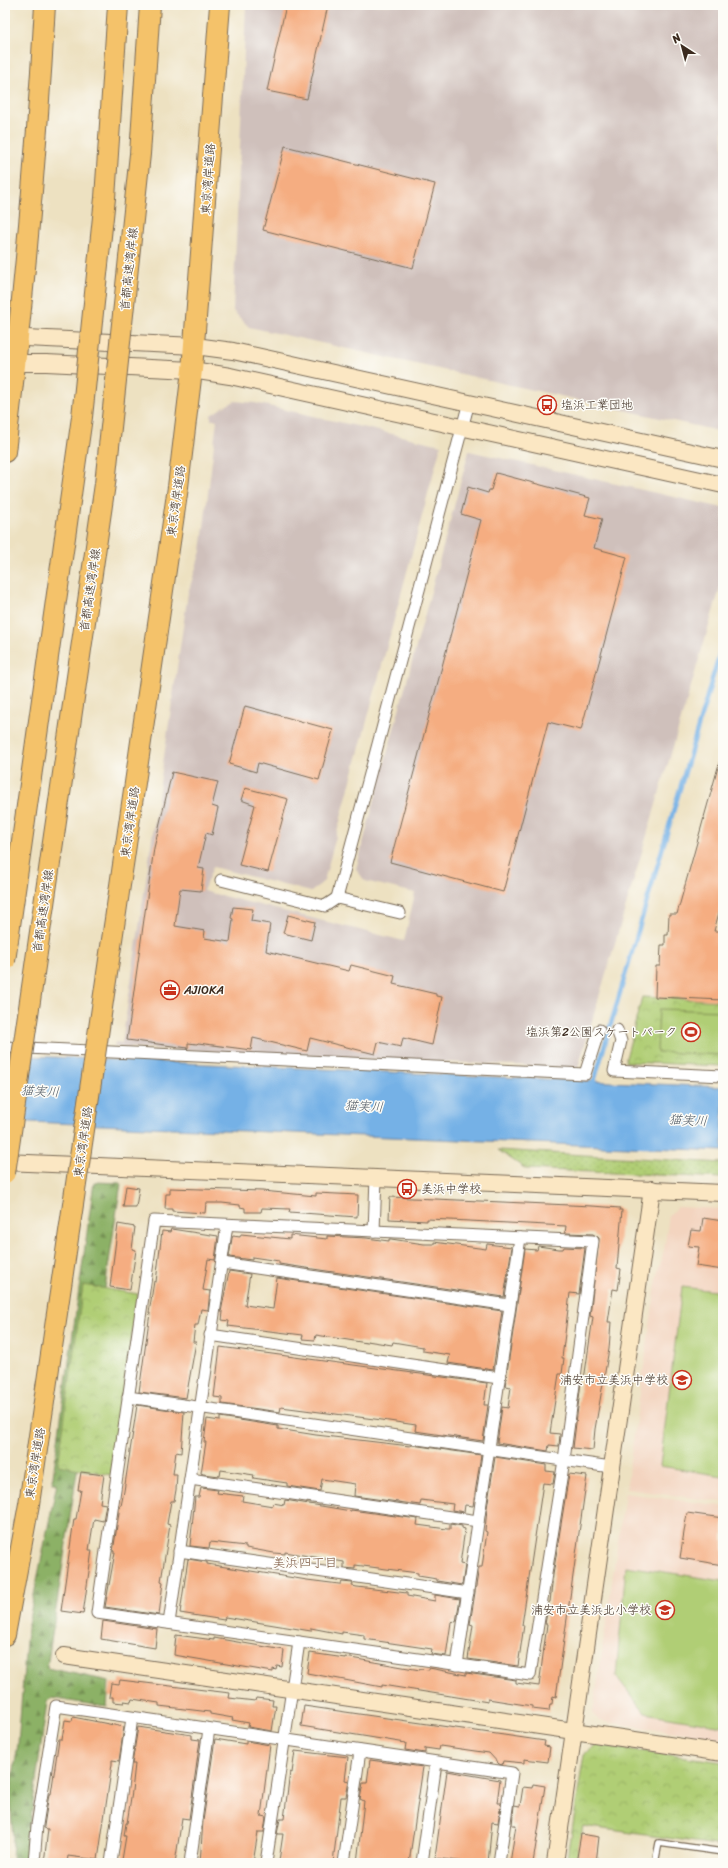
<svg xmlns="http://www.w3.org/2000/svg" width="728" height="1868" viewBox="0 0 728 1868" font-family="Sriracha,'Klee One',sans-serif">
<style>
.built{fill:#f3d4bf}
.industrial{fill:#cfc0bb}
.grass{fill:url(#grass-dots);stroke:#767c4a}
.forest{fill:url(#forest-firs);stroke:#646e42}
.park{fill:url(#park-crowns);stroke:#767c4a}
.pitch{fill:#b0ce75;stroke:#767c4a}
.water{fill:#74b1e6;stroke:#586e82}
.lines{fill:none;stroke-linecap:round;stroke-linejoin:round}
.stream{stroke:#74b1e6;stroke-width:4.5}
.building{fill:#f5ad81}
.lane-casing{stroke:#796a57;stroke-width:8}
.street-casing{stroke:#796a57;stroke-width:13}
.secondary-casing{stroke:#796a57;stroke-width:18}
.highway-casing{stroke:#796a57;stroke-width:22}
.lane{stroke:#fff;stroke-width:5.5}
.street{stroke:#fff;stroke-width:11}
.secondary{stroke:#fbe7c3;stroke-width:16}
.highway{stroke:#f4c26a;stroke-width:20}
.highway-bridge-casing{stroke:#796a57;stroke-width:22;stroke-linecap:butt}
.highway-bridge{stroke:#f4c26a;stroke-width:20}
.labels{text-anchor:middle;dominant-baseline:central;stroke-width:3;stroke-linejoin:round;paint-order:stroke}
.street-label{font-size:12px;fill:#3b2a1e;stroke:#fdfcf7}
.poi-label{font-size:12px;fill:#3b2a1e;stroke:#fdfcf7;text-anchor:start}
.water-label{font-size:13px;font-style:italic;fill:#4f5964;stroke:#fdfcf7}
.neighbourhood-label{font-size:13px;fill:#7c5841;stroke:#fdfcf7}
</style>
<defs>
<pattern id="grass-dots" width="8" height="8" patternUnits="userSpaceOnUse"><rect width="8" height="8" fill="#b0ce75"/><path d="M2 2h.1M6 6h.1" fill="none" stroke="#98b165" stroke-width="1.8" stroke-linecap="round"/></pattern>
<pattern id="forest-firs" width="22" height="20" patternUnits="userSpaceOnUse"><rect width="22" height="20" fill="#8cb166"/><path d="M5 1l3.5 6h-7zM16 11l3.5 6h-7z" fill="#749053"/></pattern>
<pattern id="park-crowns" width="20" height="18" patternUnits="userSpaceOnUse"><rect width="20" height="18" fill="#b0ce75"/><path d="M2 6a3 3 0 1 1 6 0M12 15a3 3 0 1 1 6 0" fill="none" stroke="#98b165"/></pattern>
</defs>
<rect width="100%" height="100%" fill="#fdfcf7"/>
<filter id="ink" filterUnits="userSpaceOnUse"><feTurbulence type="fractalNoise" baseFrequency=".025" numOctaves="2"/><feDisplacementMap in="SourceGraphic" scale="8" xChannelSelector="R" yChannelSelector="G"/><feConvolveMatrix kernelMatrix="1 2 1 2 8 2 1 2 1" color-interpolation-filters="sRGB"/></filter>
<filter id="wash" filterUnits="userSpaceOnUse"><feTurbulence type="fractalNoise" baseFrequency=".012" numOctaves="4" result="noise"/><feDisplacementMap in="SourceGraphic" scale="16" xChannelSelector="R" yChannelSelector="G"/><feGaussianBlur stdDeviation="0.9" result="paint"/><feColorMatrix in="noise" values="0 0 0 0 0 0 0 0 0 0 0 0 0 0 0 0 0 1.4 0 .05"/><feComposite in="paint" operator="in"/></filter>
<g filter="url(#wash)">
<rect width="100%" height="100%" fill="#ede1c1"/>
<g class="built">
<polygon points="678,1207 723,1209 723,1502 626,1489 658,1271 664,1250 669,1215"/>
<polygon points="625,1493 723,1506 723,1739 600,1721 593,1713"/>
</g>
<g class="industrial">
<polygon points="246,5 723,5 723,432 249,327 233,311"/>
<polygon points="235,401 255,403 441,445 324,881 311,892 213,867 203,891 404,941 415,893 365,881 356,869 469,451 723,508 723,578 578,1068 114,1047 115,1042 122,1043 188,593 201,551 217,420 211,420 211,415 223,407"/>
</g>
<polygon class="grass" points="498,1150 723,1163 723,1178 526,1169"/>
<polygon class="forest" points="94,1182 121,1183 47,1668 109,1681 107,1707 51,1698 47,1702 30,1825 27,1851 28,1863 12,1863 13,1837 10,1796 18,1744 27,1629 57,1483 52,1483"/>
<g class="park">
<polygon points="642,997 723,1001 723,1066 625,1062"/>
<polygon points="83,1285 138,1294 111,1475 58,1465"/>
<polygon points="596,1745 723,1762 723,1846 583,1826 576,1863 567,1863 584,1754"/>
</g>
<g class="pitch">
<polygon points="659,1009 723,1011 723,1055 657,1052"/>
<polygon points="682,1287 723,1292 723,1476 660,1466"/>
<polygon points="626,1566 723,1581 723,1726 645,1713 616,1676"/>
</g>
<polygon class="water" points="5,1055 723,1087 723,1151 5,1121"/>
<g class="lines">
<polyline class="stream" points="593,1085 723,642"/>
</g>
<g id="blocks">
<g class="building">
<polygon points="286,5 328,5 307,99 267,91"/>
<polygon points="285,146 435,184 413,268 263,230"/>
<polygon points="496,473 590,498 585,515 602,519 594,548 627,557 581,730 548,722 503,892 390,862 481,520 461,514 468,487 488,493 489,490 491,490"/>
<polygon points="245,706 333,730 319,780 258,763 256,772 229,764"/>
<polygon points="720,760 723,761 723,898 714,931 723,931 723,1000 655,997 656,966 660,966 661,945 665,945 665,935 668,935 669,914 677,914"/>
<polygon points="172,772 218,782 212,806 218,808 212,835 206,833 198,868 204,869 201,891 180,889 175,926 205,931 204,938 230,942 233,919 231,918 233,907 253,909 251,921 270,924 266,951 349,971 351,965 395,976 393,984 436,994 436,996 442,997 432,1045 403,1038 401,1047 378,1042 375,1054 310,1038 307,1051 253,1038 251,1050 198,1043 197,1044 188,1043 188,1048 127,1040 154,848"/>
<polygon points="245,788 288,799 268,872 239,865 255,805 241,800"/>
<polygon points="288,915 315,922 311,940 283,933"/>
<polygon points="126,1186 139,1188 136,1207 123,1207"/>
<polygon points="170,1188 262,1191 316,1196 316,1193 358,1195 357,1217 289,1212 290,1209 262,1208 261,1212 245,1212 245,1208 240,1207 240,1205 222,1203 206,1203 205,1213 172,1211 172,1209 165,1209 166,1194 170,1194"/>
<polygon points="390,1197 592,1206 620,1208 619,1210 622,1210 617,1268 621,1269 618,1290 613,1289 608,1322 611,1322 609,1349 595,1429 593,1450 573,1448 581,1382 585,1373 593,1317 590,1316 599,1238 593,1234 565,1233 566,1226 450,1220 427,1219 427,1221 389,1219"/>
<polygon points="703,1218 723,1221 723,1270 696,1266 699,1247 688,1246 691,1230 701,1231"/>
<polygon points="118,1224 135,1227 132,1249 136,1250 130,1290 110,1287"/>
<polygon points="171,1229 218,1236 215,1260 208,1259 203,1290 210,1291 208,1310 201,1309 198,1325 195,1325 193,1342 196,1342 186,1398 139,1392 150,1313 149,1313 154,1281 156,1282 162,1231 170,1232"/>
<polygon points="241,1234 290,1239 290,1235 327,1239 327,1236 366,1238 389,1241 389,1239 391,1239 424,1244 434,1244 434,1242 486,1249 487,1244 512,1247 504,1297 279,1264 279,1261 252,1257 252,1260 229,1257 232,1238 233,1236 240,1237"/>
<polygon points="538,1246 559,1249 563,1249 564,1247 585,1248 579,1294 570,1293 562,1358 564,1358 562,1374 559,1374 550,1433 560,1434 559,1446 549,1445 548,1451 497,1443 502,1407 508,1408 511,1387 505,1386 525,1249 537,1250"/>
<polygon points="229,1271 250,1274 245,1305 273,1309 277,1278 502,1311 493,1370 448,1363 450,1355 423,1351 423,1347 393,1342 392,1345 367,1341 367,1343 316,1335 315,1340 302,1339 303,1335 228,1326 229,1321 222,1320 223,1312 221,1312"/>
<polygon points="220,1347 487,1383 484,1405 488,1405 483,1441 415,1431 416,1425 382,1420 281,1407 280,1412 222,1404 222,1398 214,1397"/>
<polygon points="137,1405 184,1412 181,1453 176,1452 173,1474 177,1474 176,1490 174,1501 171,1501 167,1524 170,1525 161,1581 163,1582 159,1615 105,1607 115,1552 113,1552 120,1506 121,1506 124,1491"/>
<polygon points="220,1417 278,1426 278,1429 316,1435 410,1446 412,1445 481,1455 473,1506 465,1505 464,1512 452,1510 453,1504 421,1500 420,1505 354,1496 355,1484 322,1479 320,1491 287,1486 287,1483 253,1478 254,1475 221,1470 220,1476 203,1474 201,1473 206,1442 204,1442 207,1419 220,1421"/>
<polygon points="495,1457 546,1465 546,1471 555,1472 553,1484 543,1483 522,1625 524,1625 518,1666 468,1659 473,1625 470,1624 479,1567 482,1567 487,1532 485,1531 487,1508"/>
<polygon points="81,1472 104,1475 100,1503 106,1504 103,1521 94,1519 89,1550 92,1550 83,1614 61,1611 74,1519 76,1519 81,1490 78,1490"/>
<polygon points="569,1474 587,1476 556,1697 553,1696 552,1704 550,1704 549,1711 532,1709 532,1706 488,1699 488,1702 382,1685 382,1687 307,1673 310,1653 345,1658 345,1657 420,1670 420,1669 429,1670 429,1668 466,1675 466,1673 516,1680 516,1683 539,1686 547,1624 545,1624 549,1602 550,1602 553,1575"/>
<polygon points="201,1488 218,1490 217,1493 243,1496 242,1501 273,1506 273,1503 284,1505 285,1500 351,1511 351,1510 418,1519 417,1525 447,1529 450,1529 450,1524 462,1526 462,1528 465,1529 460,1564 465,1565 462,1585 437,1581 437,1579 418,1576 418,1573 355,1565 355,1569 344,1568 344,1562 285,1552 285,1554 274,1553 246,1548 246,1546 210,1542 209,1548 190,1546 195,1497 199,1497"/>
<polygon points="687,1513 723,1518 723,1565 680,1558"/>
<polygon points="188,1559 207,1562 207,1564 307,1580 339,1584 341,1584 342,1582 353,1583 352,1586 357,1587 407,1593 407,1596 435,1601 435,1595 460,1599 456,1622 452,1621 451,1622 446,1656 431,1654 432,1649 364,1639 364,1635 342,1632 342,1634 311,1628 311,1631 225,1617 224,1620 180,1613"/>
<polygon points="103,1621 157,1629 155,1648 101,1639"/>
<polygon points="176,1635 214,1640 214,1638 284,1650 282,1667 277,1666 276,1670 273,1669 273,1672 174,1655"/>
<polygon points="120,1680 230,1693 229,1698 255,1701 256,1698 273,1700 272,1706 276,1706 272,1731 248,1727 249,1723 232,1720 233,1718 210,1714 210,1712 159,1706 159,1703 132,1699 131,1702 124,1701 124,1703 113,1702 113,1697 109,1697 111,1683 119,1684"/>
<polygon points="304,1706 545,1741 544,1746 550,1747 548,1762 524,1759 524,1763 503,1761 502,1765 499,1764 489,1753 440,1746 439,1750 425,1748 425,1753 405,1750 406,1743 301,1726"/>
<polygon points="73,1717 124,1727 119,1761 112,1760 112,1764 98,1860 68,1856 67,1863 44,1863 48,1829 44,1828 44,1826 49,1794 51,1794 59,1739 62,1739 65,1720 72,1721"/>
<polygon points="138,1727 192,1735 192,1739 200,1740 189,1819 182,1818 175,1863 143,1863 122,1860 126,1836 124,1836 126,1823 127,1823 132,1791 135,1764 132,1764"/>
<polygon points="215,1739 246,1744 246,1741 270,1745 261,1816 266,1817 264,1832 258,1832 253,1863 200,1863 203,1821"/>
<polygon points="295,1751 348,1757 345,1780 349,1781 346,1797 341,1797 333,1863 279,1861 283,1834 277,1834 280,1819 284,1819 290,1772 292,1773"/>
<polygon points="370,1760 423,1767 409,1863 357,1863 364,1801 360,1799 363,1783 367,1783"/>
<polygon points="447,1771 500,1780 497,1803 501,1803 498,1823 492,1822 488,1863 474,1863 435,1858"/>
<polygon points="533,1784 545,1786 533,1863 510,1863 516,1825 512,1825 514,1805 520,1806 523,1787 532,1788"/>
<polygon points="581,1834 599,1837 596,1863 576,1863"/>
</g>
</g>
</g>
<g filter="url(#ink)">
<use href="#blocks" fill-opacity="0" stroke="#796a57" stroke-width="1"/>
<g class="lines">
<g class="lane-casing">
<polyline id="lane" points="655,1863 659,1843 723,1852"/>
</g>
<g class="street-casing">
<g id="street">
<polyline points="221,880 325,906 337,898 400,913"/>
<polyline points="337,898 469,402"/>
<polyline points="617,1030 621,1041 614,1071 723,1076"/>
<polyline points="5,1047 585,1074 599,1030"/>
<polygon points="154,1221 593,1241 564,1460 530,1675 97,1613"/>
<polyline points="374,1231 376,1178"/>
<polyline points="222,1263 509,1305"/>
<polyline points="210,1335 499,1378"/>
<polyline points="128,1397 611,1467"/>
<polyline points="190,1479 478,1521"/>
<polyline points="179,1551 468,1593"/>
<polyline points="169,1623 227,1225"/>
<polyline points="457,1665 520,1238"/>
<polyline points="34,1863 37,1825 56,1706 512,1773 499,1863"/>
<polyline points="111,1863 132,1718"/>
<polyline points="190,1863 209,1729"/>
<polyline points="266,1863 299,1642"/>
<polyline points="344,1863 360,1751"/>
<polyline points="422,1863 436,1763"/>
</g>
</g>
<g class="secondary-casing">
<g id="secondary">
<polyline points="5,337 195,346 233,351 723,459"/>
<polyline points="5,363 46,363 192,370 230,376 723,485"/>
<polyline points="5,1162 723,1193"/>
<polyline points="64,1656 723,1753"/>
<polyline points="555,1863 652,1189"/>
</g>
</g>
<g class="highway-casing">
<g id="highway">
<path d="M5 452C23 303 37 154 45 5"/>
<polyline points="128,831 178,487 192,370 220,5"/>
<polyline points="5,1635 29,1504 46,1388"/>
</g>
</g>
<use href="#lane" class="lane"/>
<use href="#street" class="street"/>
<use href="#secondary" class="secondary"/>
<use href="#highway" class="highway"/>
<g class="highway-bridge-casing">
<g id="highway-bridge">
<polyline points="5,961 82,417 105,198 118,5"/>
<polyline points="5,1173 105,484 140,154 150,5"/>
<polyline points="46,1388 128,831"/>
</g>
</g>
<use href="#highway-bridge" class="highway-bridge"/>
</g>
</g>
<defs>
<g id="bus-ring" transform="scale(1)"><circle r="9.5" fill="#fdfcf7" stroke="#c8321e" stroke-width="1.5"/><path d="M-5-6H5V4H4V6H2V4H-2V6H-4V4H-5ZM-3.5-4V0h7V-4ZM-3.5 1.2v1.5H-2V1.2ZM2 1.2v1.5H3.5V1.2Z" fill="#c8321e"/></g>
<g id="office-ring" transform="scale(1)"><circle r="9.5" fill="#fdfcf7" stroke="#c8321e" stroke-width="1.5"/><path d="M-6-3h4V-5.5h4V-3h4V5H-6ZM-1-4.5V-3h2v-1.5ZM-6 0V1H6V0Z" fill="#c8321e"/></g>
<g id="stadium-ring" transform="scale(1)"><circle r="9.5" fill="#fdfcf7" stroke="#c8321e" stroke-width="1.5"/><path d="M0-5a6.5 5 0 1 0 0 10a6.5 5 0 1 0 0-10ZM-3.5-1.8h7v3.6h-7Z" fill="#c8321e"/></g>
<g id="school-ring" transform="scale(1)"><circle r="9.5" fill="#fdfcf7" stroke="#c8321e" stroke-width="1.5"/><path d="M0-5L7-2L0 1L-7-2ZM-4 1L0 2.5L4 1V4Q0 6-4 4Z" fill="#c8321e"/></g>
</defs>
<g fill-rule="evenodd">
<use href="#bus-ring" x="547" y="405"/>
<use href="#office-ring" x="170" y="990"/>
<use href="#stadium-ring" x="691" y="1032"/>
<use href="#bus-ring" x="407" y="1189"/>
<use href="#school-ring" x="682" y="1380"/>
<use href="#school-ring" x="665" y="1610"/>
</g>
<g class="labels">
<g class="street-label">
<text transform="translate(208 179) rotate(-86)">東京湾岸道路</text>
<text transform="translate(129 269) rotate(-84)">首都高速湾岸線</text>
<text transform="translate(176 501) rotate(-82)">東京湾岸道路</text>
<text transform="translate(90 590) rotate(-82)">首都高速湾岸線</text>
<text transform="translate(130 822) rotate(-82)">東京湾岸道路</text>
<text transform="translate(43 911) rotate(-82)">首都高速湾岸線</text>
<text transform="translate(83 1142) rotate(-82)">東京湾岸道路</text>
<text transform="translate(35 1463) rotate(-81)">東京湾岸道路</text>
</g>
<g class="poi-label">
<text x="561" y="405">塩浜工業団地</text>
<text x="184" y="990">AJIOKA</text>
<text x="677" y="1032" text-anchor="end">塩浜第2公園スケートパーク</text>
<text x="421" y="1189">美浜中学校</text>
<text x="668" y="1380" text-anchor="end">浦安市立美浜中学校</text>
<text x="651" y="1610" text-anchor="end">浦安市立美浜北小学校</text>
</g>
<g class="water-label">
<text transform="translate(40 1091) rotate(3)">猫実川</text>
<text transform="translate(364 1106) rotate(3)">猫実川</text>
<text transform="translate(688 1120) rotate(3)">猫実川</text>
</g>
<g class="neighbourhood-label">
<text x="305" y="1562">美浜四丁目</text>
</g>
</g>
<rect width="728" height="1868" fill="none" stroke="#fdfcf7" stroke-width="20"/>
<g transform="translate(682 46) rotate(324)" stroke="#fdfcf7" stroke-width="3" paint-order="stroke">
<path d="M0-3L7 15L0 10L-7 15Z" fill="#3b2a1e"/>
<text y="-6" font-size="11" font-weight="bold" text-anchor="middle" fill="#3b2a1e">N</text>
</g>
</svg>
